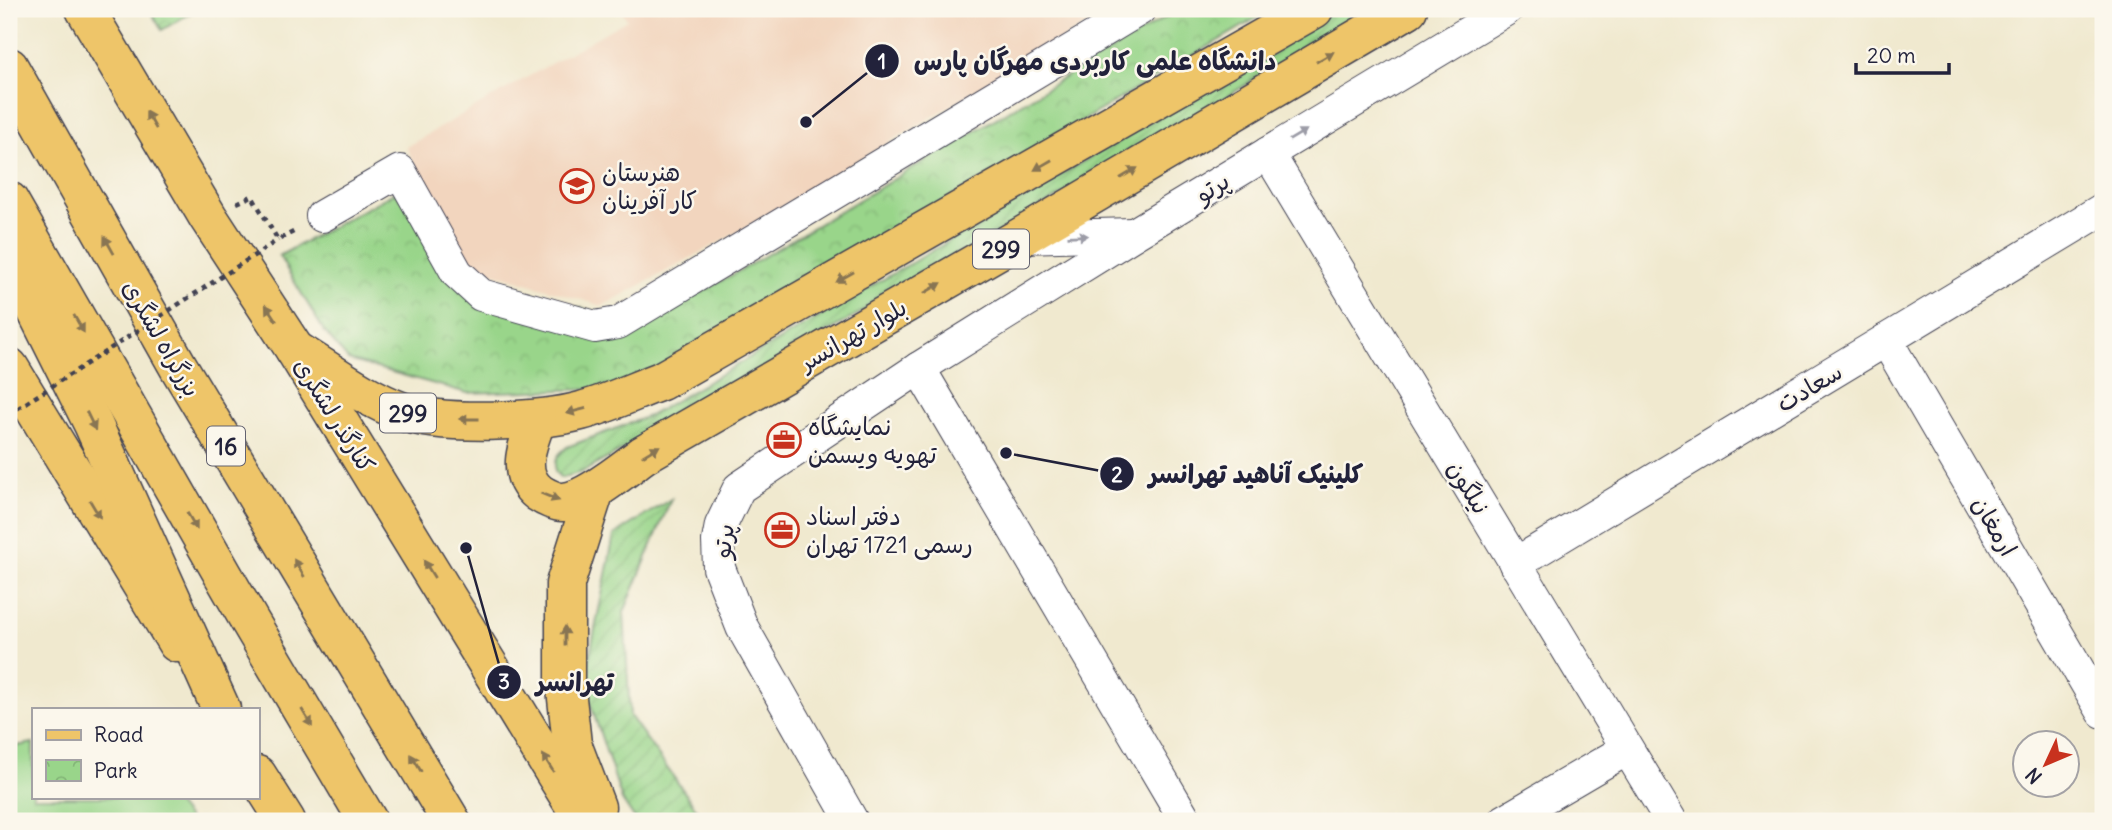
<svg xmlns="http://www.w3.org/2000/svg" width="2112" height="830" viewBox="0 0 2112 830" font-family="Delius,'Playpen Sans Arabic',sans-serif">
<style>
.built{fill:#f2d5be}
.grass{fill:#99d58a;stroke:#5e7c62;stroke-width:2}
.park{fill:url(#park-crowns);stroke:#5e7c62;stroke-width:2}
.garden{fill:url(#garden-furrows);stroke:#5e7c62;stroke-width:2}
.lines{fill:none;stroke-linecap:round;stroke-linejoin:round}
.minor-casing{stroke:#414051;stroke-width:34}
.primary-casing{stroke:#414051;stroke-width:41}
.trunk-casing{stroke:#414051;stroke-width:41}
.path{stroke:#414051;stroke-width:4.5;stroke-dasharray:5 5;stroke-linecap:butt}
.minor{stroke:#fff;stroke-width:32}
.primary{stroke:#eec569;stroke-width:38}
.trunk{stroke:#eec569;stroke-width:38}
.path-bridge{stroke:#414051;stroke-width:4.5;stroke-dasharray:5 5;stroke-linecap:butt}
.oneway{fill:#887452}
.oneway2{fill:#9c9ca7}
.labels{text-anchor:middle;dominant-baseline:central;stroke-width:5;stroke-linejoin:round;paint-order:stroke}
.shield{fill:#fbf7ec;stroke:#636270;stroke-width:2}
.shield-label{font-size:23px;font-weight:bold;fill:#22223b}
.poi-label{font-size:24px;fill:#22223b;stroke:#fbf7ec;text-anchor:start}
.street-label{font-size:24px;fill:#22223b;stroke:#fbf7ec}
.leader{fill:none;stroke:#22223b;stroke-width:2.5}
.callout-dot{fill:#22223b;stroke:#fbf7ec;stroke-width:2.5}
.mark-label{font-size:21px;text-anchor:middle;font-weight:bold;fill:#fff}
.callout-label{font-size:26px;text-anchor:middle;font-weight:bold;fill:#22223b;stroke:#fbf7ec;stroke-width:5;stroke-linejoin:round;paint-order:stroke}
</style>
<defs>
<pattern id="park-crowns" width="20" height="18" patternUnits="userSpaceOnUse" patternTransform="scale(1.75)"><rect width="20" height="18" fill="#99d58a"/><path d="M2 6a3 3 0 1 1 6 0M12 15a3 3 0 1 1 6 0" fill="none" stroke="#84b778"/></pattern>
<pattern id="garden-furrows" width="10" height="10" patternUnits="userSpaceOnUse" patternTransform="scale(1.75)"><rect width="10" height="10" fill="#99d58a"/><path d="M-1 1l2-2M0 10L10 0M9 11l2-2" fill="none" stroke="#84b778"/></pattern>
</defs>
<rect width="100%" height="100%" fill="#fbf7ec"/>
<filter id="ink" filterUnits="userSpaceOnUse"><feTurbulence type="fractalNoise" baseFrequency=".0143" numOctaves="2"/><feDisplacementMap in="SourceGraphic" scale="14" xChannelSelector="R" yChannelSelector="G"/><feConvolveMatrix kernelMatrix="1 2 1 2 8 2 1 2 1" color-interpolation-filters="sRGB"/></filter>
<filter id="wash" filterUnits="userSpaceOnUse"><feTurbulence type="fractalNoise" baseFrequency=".00686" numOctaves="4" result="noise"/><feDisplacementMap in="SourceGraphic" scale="28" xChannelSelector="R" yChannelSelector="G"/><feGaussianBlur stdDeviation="1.57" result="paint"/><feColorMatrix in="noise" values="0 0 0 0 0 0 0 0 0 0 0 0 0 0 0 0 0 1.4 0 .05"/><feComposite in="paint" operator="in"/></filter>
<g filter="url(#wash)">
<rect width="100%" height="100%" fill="#f0e9cf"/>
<polygon class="built" points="621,9 1108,9 1109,11 751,225 602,306 468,265 406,147 627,20"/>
<polygon class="grass" points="33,743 33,797 171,797 190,821 9,821 9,752 17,746"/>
<g class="park">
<polygon points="149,9 197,9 162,30"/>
<polygon points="1180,9 1272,9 628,388 467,393 348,360 324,331 279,256 403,188 455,280 647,323 741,270"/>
</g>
<g class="garden">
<path d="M1338 9H1369L1169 132 658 431 582 472 561 478 555 472C554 459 558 454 567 447L649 416 1009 206Z"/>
<polygon points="671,499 624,612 630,716 705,821 636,821 622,800 584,684 614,535"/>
</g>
</g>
<g filter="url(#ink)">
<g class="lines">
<g class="minor-casing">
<g id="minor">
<polyline points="1268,153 1671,821"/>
<polyline points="322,216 400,171 457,273 481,295 595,327 618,323 1140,9"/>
<polyline points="1021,237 1133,234"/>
<polyline points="1886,340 2103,712"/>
<polyline points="919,368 1186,821"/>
<polyline points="1515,564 2103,209"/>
<polyline points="852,821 742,627 719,568 718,541 721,525 739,488 919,368 1134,234 1507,9"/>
<polyline points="1504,821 1627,749"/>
</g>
</g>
<g class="primary-casing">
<g id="primary">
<polyline points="85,9 208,217 295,350 584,821"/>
<path d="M295 350C328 370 365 398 401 411 440 426 540 422 581 411 608 404 634 391 661 381L1314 9"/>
<polyline points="9,367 177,643"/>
<path d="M537 419C528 443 514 474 539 493 545 497 557 503 564 502 587 500 624 469 643 455L1021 237 1408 9"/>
<polyline points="595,490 565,584 565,680 572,744 596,807"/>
<polyline points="257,775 286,821"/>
</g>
</g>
<g class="trunk-casing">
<g id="trunk">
<polyline points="9,67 178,366 451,821"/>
<polyline points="9,201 249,620 368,821"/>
<polyline points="9,249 30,298 93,424 221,709"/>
</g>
</g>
<polyline class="path" points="237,203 252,196 278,240 297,230"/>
<use href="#minor" class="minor"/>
<use href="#primary" class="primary"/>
<use href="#trunk" class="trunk"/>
<polyline class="path-bridge" points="9,414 278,240"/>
</g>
<defs><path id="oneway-solid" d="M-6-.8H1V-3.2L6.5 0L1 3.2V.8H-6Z" transform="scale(1.75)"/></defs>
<g class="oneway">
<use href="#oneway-solid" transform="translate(1325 57) rotate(-30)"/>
<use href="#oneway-solid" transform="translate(151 120) rotate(-120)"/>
<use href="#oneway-solid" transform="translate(1043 165) rotate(150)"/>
<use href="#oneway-solid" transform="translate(1129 173) rotate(-31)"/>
<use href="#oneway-solid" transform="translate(109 245) rotate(-119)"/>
<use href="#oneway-solid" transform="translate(845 277) rotate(150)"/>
<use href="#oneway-solid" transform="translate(933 288) rotate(-30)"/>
<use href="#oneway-solid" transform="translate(271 313) rotate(-123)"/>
<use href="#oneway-solid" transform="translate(79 324) rotate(60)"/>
<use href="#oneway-solid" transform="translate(576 411) rotate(166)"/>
<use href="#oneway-solid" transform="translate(469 419) rotate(180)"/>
<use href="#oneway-solid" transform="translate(91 421) rotate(64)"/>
<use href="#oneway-solid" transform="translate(651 451) rotate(-31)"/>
<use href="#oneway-solid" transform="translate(550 497) rotate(22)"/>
<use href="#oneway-solid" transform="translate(95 509) rotate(59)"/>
<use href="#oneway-solid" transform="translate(192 521) rotate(60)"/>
<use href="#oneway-solid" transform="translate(299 568) rotate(-121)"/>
<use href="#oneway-solid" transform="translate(429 569) rotate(-122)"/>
<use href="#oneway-solid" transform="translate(565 636) rotate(-90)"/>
<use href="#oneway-solid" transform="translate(307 718) rotate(59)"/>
<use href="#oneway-solid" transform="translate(416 763) rotate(-121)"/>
<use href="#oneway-solid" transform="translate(548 763) rotate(-122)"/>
</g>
<g class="oneway2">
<use href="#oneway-solid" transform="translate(1298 135) rotate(-31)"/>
<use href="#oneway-solid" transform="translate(1078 236) rotate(-2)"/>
</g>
</g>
<defs>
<g id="school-ring" transform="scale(1.75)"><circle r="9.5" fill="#fbf7ec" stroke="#c8321e" stroke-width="1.5"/><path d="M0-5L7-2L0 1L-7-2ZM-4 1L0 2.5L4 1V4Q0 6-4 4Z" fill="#c8321e"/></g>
<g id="office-ring" transform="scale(1.75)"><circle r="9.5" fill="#fbf7ec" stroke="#c8321e" stroke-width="1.5"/><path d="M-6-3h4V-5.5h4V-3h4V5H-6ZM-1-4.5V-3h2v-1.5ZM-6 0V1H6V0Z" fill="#c8321e"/></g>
</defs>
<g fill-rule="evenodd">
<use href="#school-ring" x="577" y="186"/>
<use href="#office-ring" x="784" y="440"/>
<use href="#office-ring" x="782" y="530"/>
</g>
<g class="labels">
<g class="shield">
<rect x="973" y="229.5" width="56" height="39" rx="5"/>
<rect x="380" y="393.5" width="56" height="39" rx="5"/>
<rect x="207" y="426.5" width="38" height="39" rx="5"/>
</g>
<g class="shield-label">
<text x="1001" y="249">299</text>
<text x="408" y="413">299</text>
<text x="226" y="446">16</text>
</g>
<g class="poi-label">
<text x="602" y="172">هنرستان<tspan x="602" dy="28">کار آفرینان</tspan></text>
<text x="808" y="426">نمایشگاه<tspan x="808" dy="28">تهویه ویسمن</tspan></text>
<text x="806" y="516">دفتر اسناد<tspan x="806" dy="28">رسمی 1721 تهران</tspan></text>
</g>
<g class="street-label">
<text transform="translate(1212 187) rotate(-31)">پرتو</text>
<text transform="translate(853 334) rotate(-30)">بلوار تهرانسر</text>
<text transform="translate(162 338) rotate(60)">بزرگراه لشگری</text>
<text transform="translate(1809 387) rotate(-31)">سعادت</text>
<text transform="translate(335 415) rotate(58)">کنارگذر لشگری</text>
<text transform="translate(1469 487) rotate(59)">نیلگون</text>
<text transform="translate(1995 526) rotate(60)">ارمغان</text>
<text transform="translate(723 541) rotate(-82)">پرتو</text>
</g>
</g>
<path class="leader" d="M806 122L882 61M1006 453L1117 474M466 548L504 682"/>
<g class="callout-dot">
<circle cx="806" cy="122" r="7"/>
<circle cx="1006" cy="453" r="7"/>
<circle cx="466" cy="548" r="7"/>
<circle cx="882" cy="61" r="18"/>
<circle cx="1117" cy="474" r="18"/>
<circle cx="504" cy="682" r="18"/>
</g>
<g class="mark-label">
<text x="882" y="69">1</text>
<text x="1117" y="482">2</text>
<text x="504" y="689">3</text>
</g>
<g class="callout-label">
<text x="1095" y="70">دانشگاه علمی کاربردی مهرگان پارس</text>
<text x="1256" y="483">کلینیک آناهید تهرانسر</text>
<text x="575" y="691">تهرانسر</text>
</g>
<rect width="2112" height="830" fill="none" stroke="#fbf7ec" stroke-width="35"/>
<rect x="32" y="708" width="228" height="91" fill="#fbf7ec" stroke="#a4a2a5" stroke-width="2"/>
<rect x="46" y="730" width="35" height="10" fill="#eec569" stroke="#a4a2a5" stroke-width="2"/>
<text x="94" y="742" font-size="21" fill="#22223b">Road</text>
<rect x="46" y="760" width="35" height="21" fill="url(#park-crowns)" stroke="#a4a2a5" stroke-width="2"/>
<text x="94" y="778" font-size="21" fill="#22223b">Park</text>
<g transform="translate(2046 764) rotate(226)"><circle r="33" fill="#fbf7ec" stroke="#a4a2a5" stroke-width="2"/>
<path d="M0-5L12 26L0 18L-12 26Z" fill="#c8321e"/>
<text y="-10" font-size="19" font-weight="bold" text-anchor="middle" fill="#22223b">N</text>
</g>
<path d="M1856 63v10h93v-10" fill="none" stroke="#22223b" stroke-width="3.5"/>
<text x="1867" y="63" font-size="21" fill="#22223b" stroke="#fbf7ec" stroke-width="5" paint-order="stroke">20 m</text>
</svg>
